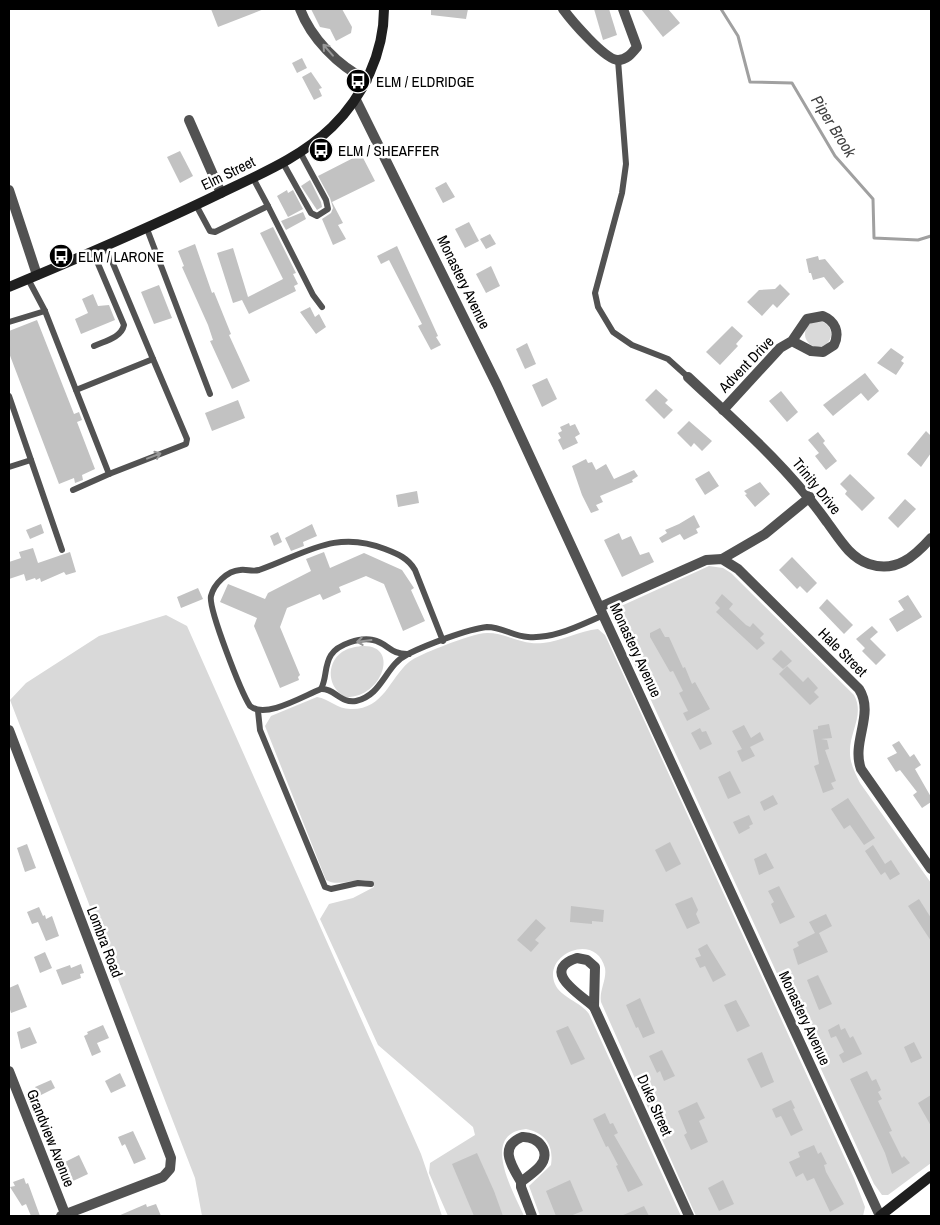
<svg xmlns="http://www.w3.org/2000/svg" width="940" height="1225" viewBox="0 0 940 1225" font-family="'Archivo Narrow',sans-serif">
<style>
.green{fill:#d9d9d9}
.lines{fill:none;stroke-linecap:round;stroke-linejoin:round}
.stream{stroke:#a0a0a0;stroke-width:3}
.building{fill:#c2c2c2}
.service{stroke:#525252;stroke-width:6}
.minor{stroke:#525252;stroke-width:10}
.secondary{stroke:#1f1f1f;stroke-width:10}
.oneway{stroke:#979797}
.labels{text-anchor:middle;dominant-baseline:central;stroke-width:5;stroke-linejoin:round;paint-order:stroke}
.poi-label{font-size:15px;fill:#000;stroke:#fff;text-anchor:start}
.street-label{font-size:15px;fill:#000;stroke:#fff}
.water-label{font-size:16px;font-style:italic;fill:#414141;stroke:#fff}
</style>
<rect width="100%" height="100%" fill="#fff"/>
<g class="green">
<circle cx="818" cy="334" r="13"/>
<path d="M709 566 723 568 731 573 854 695C865 715 849 732 850 753 850 763 855 773 860 783L931 883V1163L888 1195H882L874 1184 615 622V610L619 607Z"/>
<polygon points="166,615 187,626 421,1154 442,1216 202,1216 195,1178 10,700 26,683 99,636"/>
<path d="M598 629 605 635 854 1178 865 1207 863 1216H696L601 1002C599 990 607 980 605 968 596 931 542 954 555 984 560 997 581 1002 589 1014L681 1216H540L529 1186 551 1165C554 1145 545 1133 526 1129 479 1134 514 1193 524 1216H448L429 1173 430 1163 475 1135 473 1127 378 1045 320 919 329 904 353 898 374 887 373 882C357 876 339 888 326 880L265 726 271 716 317 697C330 699 338 710 352 709 384 709 389 679 409 662 419 654 465 637 479 634 501 629 520 646 543 643 562 641 579 631 598 629Z"/>
<path d="M361 646C401 643 383 698 346 697 328 689 325 664 342 652 348 648 355 647 361 646Z"/>
</g>
<g class="lines">
<polyline class="stream" points="721,9 738,36 750,82 792,83 835,156 873,199 874,238 918,240 931,236"/>
</g>
<g class="building">
<polygon points="211,9 264,9 218,27"/>
<polygon points="311,9 342,9 352,27 351,33 336,41 330,29 320,27"/>
<polygon points="431,9 468,9 466,19 431,15"/>
<polygon points="594,9 609,9 617,35 603,40"/>
<polygon points="641,9 668,9 680,23 663,37"/>
<polygon points="302,58 307,68 297,73 292,63"/>
<polygon points="311,72 322,88 319,89 322,96 314,100 302,77"/>
<polygon points="180,151 193,176 180,183 167,157"/>
<polygon points="361,154 375,181 332,202 343,223 338,225 346,239 333,245 322,219 331,213 333,208 330,198 318,176"/>
<polygon points="310,180 321,202 322,207 317,210 301,186"/>
<polygon points="446,182 455,197 443,203 435,188"/>
<polygon points="287,190 288,193 293,190 303,209 288,217 277,196"/>
<polygon points="303,212 306,219 286,230 281,221"/>
<polygon points="469,222 479,241 465,248 455,229"/>
<polygon points="273,227 296,273 293,274 298,284 294,286 296,291 249,314 242,300 233,303 217,253 233,248 248,297 283,279 260,233"/>
<polygon points="490,234 496,244 486,249 480,239"/>
<polygon points="195,244 212,293 214,292 231,334 229,335 250,381 232,389 210,341 213,340 208,325 182,267 184,266 178,251"/>
<polygon points="397,246 438,336 436,337 441,345 431,350 418,326 422,324 389,260 381,264 377,256"/>
<polygon points="818,256 819,260 825,259 844,282 834,290 824,277 813,280 811,273 809,273 806,259"/>
<polygon points="491,266 500,286 486,293 476,274"/>
<polygon points="780,284 790,294 777,308 773,304 762,316 747,302 759,290 775,289"/>
<polygon points="159,285 172,318 154,324 141,292"/>
<polygon points="93,294 98,306 109,305 115,320 81,334 75,319 88,313 82,299"/>
<polygon points="310,307 315,317 319,314 326,327 316,334 300,312"/>
<polygon points="37,320 74,414 79,412 82,420 77,422 95,469 82,475 83,480 75,483 74,478 59,484 9,353 9,331"/>
<polygon points="732,326 743,336 736,344 738,346 720,365 706,352"/>
<polygon points="527,343 536,364 525,369 516,349"/>
<polygon points="891,348 904,357 901,361 904,363 896,375 877,363"/>
<polygon points="865,373 879,391 868,401 861,393 833,416 823,405"/>
<polygon points="547,378 557,399 542,407 532,385"/>
<polygon points="656,389 668,400 665,403 673,410 664,419 645,400"/>
<polygon points="781,391 798,412 787,422 769,401"/>
<polygon points="238,400 245,418 212,431 205,413"/>
<polygon points="689,421 712,441 702,451 694,443 691,447 677,433"/>
<polygon points="569,423 570,426 575,424 580,434 575,437 578,443 563,450 558,440 561,438 558,433 562,431 560,427"/>
<polygon points="926,431 931,436 931,453 921,467 907,454"/>
<polygon points="818,432 825,441 823,443 837,461 826,470 815,456 819,453 808,440"/>
<polygon points="586,459 588,463 592,462 596,470 606,464 614,479 634,470 638,476 632,480 633,482 600,496 603,502 596,505 599,510 591,513 582,495 572,466"/>
<polygon points="709,471 719,486 705,495 695,479"/>
<polygon points="850,474 875,498 862,511 845,494 847,491 840,484"/>
<polygon points="760,482 770,494 755,507 745,495 747,494 744,491"/>
<polygon points="417,491 419,503 398,507 396,495"/>
<polygon points="905,499 916,509 898,528 888,518"/>
<polygon points="694,515 700,527 696,529 698,533 684,540 680,534 662,543 659,538 667,533 665,530 679,524"/>
<polygon points="41,524 44,533 30,539 26,530"/>
<polygon points="312,524 317,536 303,542 304,546 291,551 285,538"/>
<polygon points="278,532 282,542 274,546 270,536"/>
<polygon points="619,533 622,540 631,536 640,555 649,552 654,562 622,577 604,540"/>
<polygon points="33,548 38,563 70,552 76,572 66,575 64,572 41,582 40,578 36,580 35,578 26,581 24,574 9,579 9,562 21,558 19,552"/>
<polygon points="324,552 330,568 364,553 402,570 414,588 411,590 425,621 403,631 384,584 366,576 339,587 341,592 323,600 320,594 287,608 280,627 300,675 298,677 299,680 280,688 254,626 257,618 220,602 228,584 265,599 268,593 311,571 306,559"/>
<polygon points="792,557 817,583 807,593 800,586 797,589 779,570"/>
<polygon points="198,588 203,599 181,608 177,597"/>
<polygon points="722,594 733,604 729,609 746,625 750,627 753,623 764,634 760,638 765,643 757,650 716,612 720,608 715,603"/>
<polygon points="908,595 922,617 897,632 889,619 904,610 898,601"/>
<polygon points="827,599 853,625 844,634 819,608"/>
<polygon points="872,626 878,632 870,639 886,655 876,665 862,651 865,648 856,639"/>
<polygon points="660,628 665,637 669,637 683,668 685,667 692,684 695,682 710,709 687,721 683,713 688,711 679,693 683,691 673,671 670,672 650,637 650,633"/>
<polygon points="781,650 792,661 783,669 772,659"/>
<polygon points="787,666 803,682 808,677 818,688 814,692 819,697 810,705 779,674"/>
<polygon points="829,724 832,738 821,739 827,740 829,749 825,750 836,781 831,783 834,789 823,793 814,766 819,764 813,730 818,729 818,731 818,726"/>
<polygon points="744,725 751,738 760,732 764,740 750,747 755,756 742,762 737,751 742,749 732,731"/>
<polygon points="700,728 702,732 706,731 712,744 700,750 691,733"/>
<polygon points="899,741 910,757 914,754 921,765 915,769 931,797 931,802 922,808 913,795 917,792 900,770 896,772 887,758 897,753 892,745"/>
<polygon points="730,771 741,793 728,799 718,777"/>
<polygon points="773,795 778,804 764,811 760,802"/>
<polygon points="848,798 875,838 864,845 850,825 844,829 831,809"/>
<polygon points="749,815 753,824 749,826 750,828 739,834 733,822"/>
<polygon points="670,842 681,864 666,872 655,850"/>
<polygon points="27,844 36,868 25,872 17,848"/>
<polygon points="873,845 885,864 891,860 900,874 890,880 885,872 881,875 865,851"/>
<polygon points="766,853 774,868 759,875 754,859"/>
<polygon points="779,886 795,917 780,924 771,904 774,902 768,891"/>
<polygon points="692,897 698,910 696,914 700,923 687,929 675,904"/>
<polygon points="919,899 931,918 931,941 908,906"/>
<polygon points="571,906 604,910 603,922 592,921 592,924 570,922"/>
<polygon points="39,907 43,916 45,915 46,919 52,916 59,936 46,941 38,922 32,924 27,912"/>
<polygon points="826,914 832,926 819,933 828,952 798,965 793,949 799,946 797,942 815,933 809,922"/>
<polygon points="536,919 546,928 535,940 539,943 531,952 517,940"/>
<polygon points="707,944 726,975 713,982 705,966 700,968 695,958 701,956 698,949"/>
<polygon points="45,952 52,968 40,973 34,957"/>
<polygon points="81,964 84,973 80,974 81,978 62,985 56,970 70,965 71,968"/>
<polygon points="818,975 832,1004 819,1010 807,980"/>
<polygon points="18,984 27,1007 11,1013 9,1006 9,988"/>
<polygon points="640,998 655,1033 643,1038 638,1027 636,1028 626,1005"/>
<polygon points="736,1000 750,1026 737,1032 724,1005"/>
<polygon points="839,1024 841,1030 845,1028 850,1038 853,1036 862,1054 843,1063 839,1055 844,1052 836,1036 831,1038 828,1030"/>
<polygon points="103,1025 109,1038 97,1043 101,1052 92,1056 84,1036 88,1034 87,1032"/>
<polygon points="568,1026 585,1059 571,1065 556,1031"/>
<polygon points="30,1027 37,1043 21,1049 17,1032"/>
<polygon points="914,1042 922,1058 911,1063 904,1047"/>
<polygon points="662,1050 675,1076 664,1081 660,1071 657,1073 649,1056"/>
<polygon points="762,1052 774,1082 761,1088 747,1059"/>
<polygon points="867,1071 872,1081 876,1079 881,1090 878,1092 882,1099 878,1101 892,1131 889,1132 902,1158 904,1156 910,1163 892,1174 885,1153 850,1079"/>
<polygon points="120,1073 126,1086 111,1093 105,1081"/>
<polygon points="51,1080 55,1088 39,1096 35,1087"/>
<polygon points="931,1095 931,1126 918,1103"/>
<polygon points="791,1100 795,1108 793,1109 803,1130 791,1136 781,1116 776,1118 772,1109"/>
<polygon points="697,1102 705,1118 699,1121 708,1142 691,1150 684,1135 687,1133 678,1111"/>
<polygon points="605,1113 610,1124 613,1123 618,1133 614,1135 643,1185 628,1192 616,1166 618,1165 608,1146 606,1147 593,1119"/>
<polygon points="133,1131 146,1159 134,1164 125,1144 122,1146 118,1137"/>
<polygon points="814,1145 818,1154 821,1152 827,1164 824,1165 826,1172 844,1204 830,1212 814,1178 807,1181 803,1173 796,1177 789,1162 800,1157 798,1152"/>
<polygon points="477,1153 494,1191 503,1216 474,1216 452,1164"/>
<polygon points="79,1155 88,1174 73,1181 65,1162"/>
<polygon points="24,1178 26,1184 28,1183 40,1216 31,1216 26,1204 22,1206 10,1187 15,1186 13,1182"/>
<polygon points="570,1180 583,1211 570,1216 556,1216 546,1191"/>
<polygon points="723,1180 734,1204 719,1211 708,1188"/>
<polygon points="146,1204 147,1207 156,1204 161,1216 118,1216"/>
<polygon points="644,1206 649,1216 621,1216"/>
</g>
<g class="lines">
<g class="service">
<polyline points="618,60 626,164 622,193 595,293 598,307 613,332 632,345 668,359 688,377"/>
<polyline points="283,163 311,213 317,216 328,209 326,200 300,152"/>
<polyline points="196,205 210,231 215,232 268,206 253,178"/>
<polyline points="268,206 313,295 322,307"/>
<polyline points="147,229 210,394"/>
<path d="M93 252 124 325C121 338 105 341 94 346"/>
<polyline points="28,279 45,311 76,390 153,359 106,247"/>
<polyline points="9,322 45,311"/>
<polyline points="9,396 31,460 9,467"/>
<polyline points="31,460 62,550"/>
<polyline points="109,474 186,444 187,439 153,359"/>
<polyline points="73,490 109,474 76,390"/>
<path d="M409 654C390 655 388 643 373 640 361 637 338 644 331 655 324 666 327 678 321 689 334 688 341 704 356 701 383 695 385 665 408 654 426 645 468 629 487 627 502 627 513 636 528 637 555 639 580 625 604 615"/>
<path d="M321 689C303 696 266 719 250 706 241 692 208 608 211 596 214 584 227 571 240 570 247 569 252 572 259 570 305 554 335 529 385 549 398 554 408 558 415 570L443 641"/>
<polyline points="258,711 260,730 325,887 331,889 358,883 371,884"/>
</g>
<g class="minor">
<path d="M300 9C311 38 338 66 367 80"/>
<path d="M563 9C571 20 605 60 618 60 627 60 632 53 637 47L623 9"/>
<polyline points="356,100 497,385 880,1216"/>
<polyline points="189,120 221,193"/>
<polyline points="9,190 37,275"/>
<path d="M688 377C737 423 788 467 827 522 839 538 849 557 869 564 896 573 914 557 931 538"/>
<path d="M723 410 780 348 792 341 807 319 823 316C835 321 840 332 834 345L823 352 811 351 792 341"/>
<polyline points="722,559 765,534 810,497"/>
<path d="M600 607 706 560 722 559 738 569 859 689C875 714 851 742 861 769L931 869"/>
<polyline points="9,730 171,1158 170,1169 163,1177 61,1216"/>
<path d="M577 958 587 960 595 967 594 1007C583 996 538 971 577 958Z"/>
<polyline points="594,1007 689,1216"/>
<polyline points="9,1071 66,1216"/>
<path d="M522 1137C538 1136 552 1152 540 1166 535 1172 527 1177 521 1182 512 1166 498 1147 522 1137Z"/>
<polyline points="521,1182 521,1187 532,1216"/>
</g>
<g class="secondary">
<path d="M9 287C81 257 151 227 221 193 260 174 300 158 332 127 363 97 384 53 384 9"/>
<polyline points="880,1216 931,1176"/>
</g>
</g>
<defs><path id="oneway-shaft" d="M-6 0H5M1.5-3L5.5 0L1.5 3" fill="none" stroke-width="1.6" stroke-linecap="round" stroke-linejoin="round" transform="scale(1.25)"/></defs>
<g class="oneway">
<use href="#oneway-shaft" transform="translate(328 50) rotate(-131)"/>
<use href="#oneway-shaft" transform="translate(154 456) rotate(-21)"/>
<use href="#oneway-shaft" transform="translate(364 641) rotate(173)"/>
</g>
<defs>
<g id="bus-disc" transform="scale(1.25)"><circle r="9.5" fill="#000" stroke="#fff"/><path d="M-5-6H5V4H4V6H2V4H-2V6H-4V4H-5ZM-3.5-4V0h7V-4ZM-3.5 1.2v1.5H-2V1.2ZM2 1.2v1.5H3.5V1.2Z" fill="#fff"/></g>
</defs>
<g fill-rule="evenodd">
<use href="#bus-disc" x="358" y="81"/>
<use href="#bus-disc" x="321" y="150"/>
<use href="#bus-disc" x="61" y="256"/>
</g>
<g class="labels">
<g class="poi-label">
<text x="376" y="81">ELM / ELDRIDGE</text>
<text x="338" y="150">ELM / SHEAFFER</text>
<text x="78" y="256">ELM / LARONE</text>
</g>
<g class="street-label">
<text transform="translate(228 173) rotate(-26)">Elm Street</text>
<text transform="translate(464 282) rotate(64)">Monastery Avenue</text>
<text transform="translate(746 364) rotate(-46)">Advent Drive</text>
<text transform="translate(817 486) rotate(51)">Trinity Drive</text>
<text transform="translate(636 650) rotate(65)">Monastery Avenue</text>
<text transform="translate(843 652) rotate(45)">Hale Street</text>
<text transform="translate(105 942) rotate(69)">Lombra Road</text>
<text transform="translate(805 1018) rotate(65)">Monastery Avenue</text>
<text transform="translate(655 1105) rotate(66)">Duke Street</text>
<text transform="translate(51 1138) rotate(68)">Grandview Avenue</text>
</g>
<g class="water-label">
<text transform="translate(834 126) rotate(58)">Piper Brook</text>
</g>
</g>
<rect width="940" height="1225" fill="none" stroke="#000000" stroke-width="20"/>
</svg>
